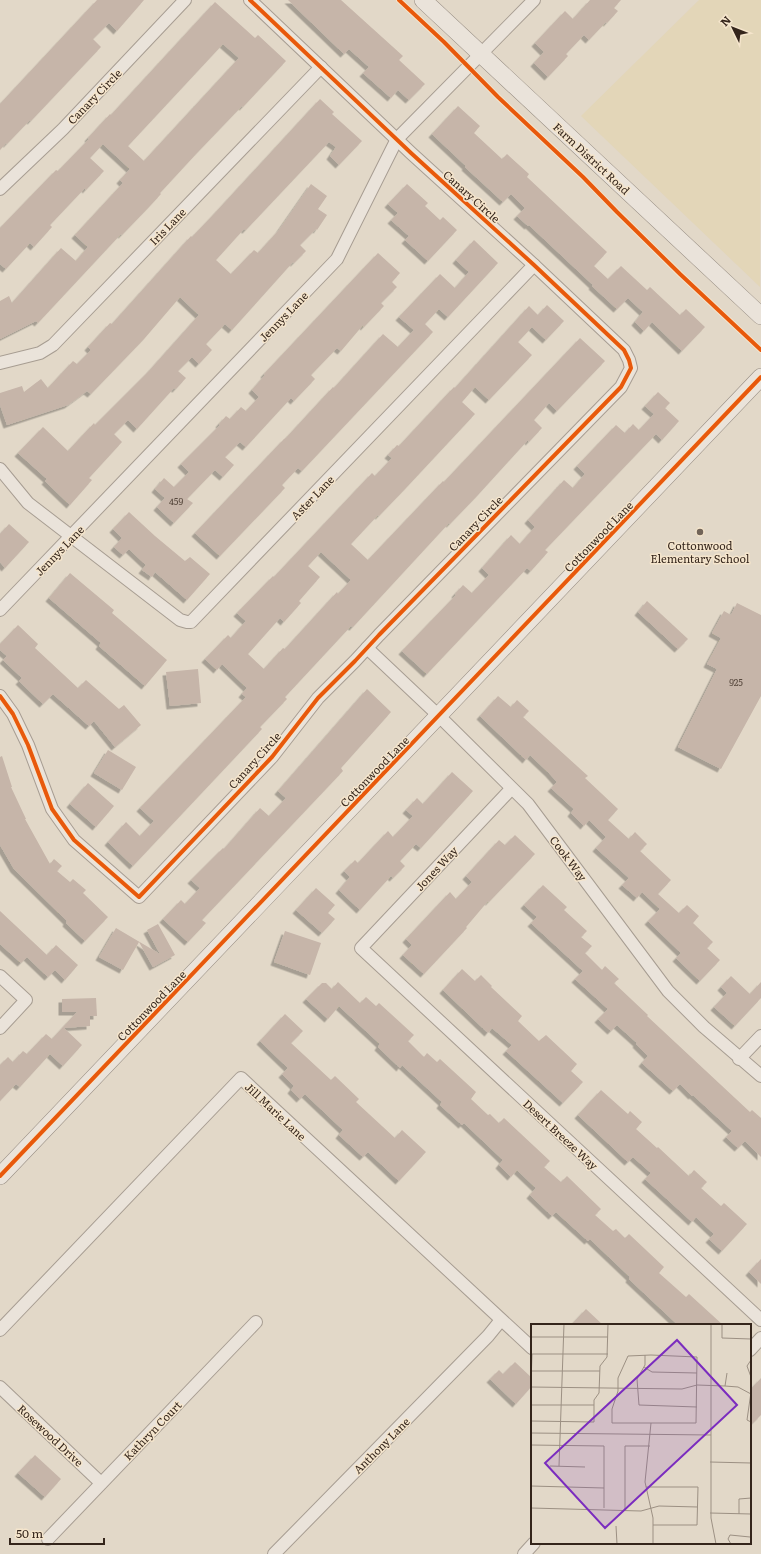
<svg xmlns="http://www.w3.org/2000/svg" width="761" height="1554" viewBox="0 0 761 1554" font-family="Literata,serif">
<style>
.farmland{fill:#e3d6b8}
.building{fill:#c6b5a9;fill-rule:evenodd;filter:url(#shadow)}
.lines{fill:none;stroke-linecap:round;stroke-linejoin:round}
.street-casing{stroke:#a79d92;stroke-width:14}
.secondary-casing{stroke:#968c82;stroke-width:18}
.street{stroke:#eae3da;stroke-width:12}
.secondary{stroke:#eae3da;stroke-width:17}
.cycleway-casing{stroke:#f5e5cc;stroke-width:6}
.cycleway{stroke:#e8590c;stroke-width:4}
.poi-dot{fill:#716458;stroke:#f5e5cc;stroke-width:1.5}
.labels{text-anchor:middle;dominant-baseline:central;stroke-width:3;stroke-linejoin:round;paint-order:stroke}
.number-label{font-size:9px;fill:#58493e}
.street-label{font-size:11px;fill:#34251b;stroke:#f5e5cc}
.poi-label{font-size:11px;fill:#34251b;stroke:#f5e5cc}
.inset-road{fill:none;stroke:#9c9083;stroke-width:1}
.view{fill:#7b2cbf;fill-opacity:0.15;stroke:#7b2cbf;stroke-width:2}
.inset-edge{fill:none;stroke:#34251b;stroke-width:2}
</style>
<defs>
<filter id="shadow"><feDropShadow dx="-3.5" dy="3.5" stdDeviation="0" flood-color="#0004"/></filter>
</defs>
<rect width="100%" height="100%" fill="#e2d8c8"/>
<polygon class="farmland" points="699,0 761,0 760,287 581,116"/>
<g class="building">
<polygon points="97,0 144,0 117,31 109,23 93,39 101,47 31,121 30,120 7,144 6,143 0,150 0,104"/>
<polygon points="288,0 341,0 403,56 399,60 425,84 409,100 398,90 391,98 363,73 369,67 349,49 344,54"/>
<polygon points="590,0 621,0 614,8 618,11 607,23 606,22 589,40 584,35 566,54 568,56 548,77 534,63 544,52 535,43 565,11 573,19"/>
<path d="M215 2 255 38 258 35 286 61 243 107 242 106 196 154 160 193 161 194 149 207 122 235 121 234 38 323 36 321 0 339V301L9 296 12 303 61 248 76 261 88 247 75 235 123 183 120 180 130 169 103 144 90 158 104 171 86 190 85 188 50 225 52 227 34 247 30 243 6 269 0 264V228L56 170 58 171 89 139 88 138 110 114 111 115ZM223 44 239 58 144 161 128 146Z"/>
<polygon points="320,99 334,112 332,114 362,141 339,165 330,156 336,147 329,142 246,230 244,229 216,260 231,274 254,250 258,253 279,230 311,184 327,196 318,209 327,215 317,230 316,229 300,245 306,251 294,263 293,262 232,330 225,324 206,344 212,350 199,364 192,357 178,371 186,378 176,389 174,388 137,429 128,420 114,434 122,442 89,478 92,480 70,505 45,481 47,479 18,453 43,427 68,451 94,423 95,425 149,371 199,315 180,297 144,339 91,394 87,391 68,405 7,425 0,405 0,393 22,386 24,392 41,379 48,388 73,361 77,364 91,350 88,347 110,323 112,324 191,236 192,237 215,213"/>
<polygon points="458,106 480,126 474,133 502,159 507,154 529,174 527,177 607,252 594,266 608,279 621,266 647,290 650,287 680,315 686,309 705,327 682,351 652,322 644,331 635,322 643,312 628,298 617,309 592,286 593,285 529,225 528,226 517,216 525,208 511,194 503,202 465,167 466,166 432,134"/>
<polygon points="407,184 428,203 425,206 440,220 443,217 457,230 428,261 405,240 409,236 391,220 398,213 388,204"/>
<polygon points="474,240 498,263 448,317 439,309 425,324 433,332 302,471 298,468 282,485 285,488 220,556 195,533 284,439 286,438 333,387 334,388 383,334 398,347 414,330 399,317 440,274 455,288 469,272 456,260"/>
<polygon points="378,253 400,273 392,282 397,287 381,303 384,306 364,327 363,325 341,351 337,348 311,375 315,379 294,401 291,398 246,447 240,442 225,457 234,465 223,477 215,470 187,499 193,503 174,523 157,507 165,498 155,489 164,478 174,487 189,472 181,464 220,425 219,424 226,416 230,419 241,407 246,411 259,397 252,390 265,375 264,374"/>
<path d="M547 305 564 321 546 340 532 327 518 342 532 355 489 400 475 387 462 402 475 414 405 489 379 516 378 515 351 544 368 560 443 481 444 482 580 338 605 361 557 411 549 403 534 420 542 428 529 442 528 440 477 496 450 524 449 523 353 627 351 626 285 697 287 699 260 727 262 729 133 866 108 842 126 822 140 836 154 821 140 808 246 697 242 694 247 688 222 664 217 670 205 659 228 635 231 638 246 621 237 613 273 576 274 577 372 473 375 476 392 458 388 455 397 445 399 446 454 387 455 388 529 306 538 315ZM321 552 351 580 338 594 337 592 285 649 283 648 264 669 248 654 280 618 284 622 301 603 299 601 320 577 308 566Z"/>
<polygon points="658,392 670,403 665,408 679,421 662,440 656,434 545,550 548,552 531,571 527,568 427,674 402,651 456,595 455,594 463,585 472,593 489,575 482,568 511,535 520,544 535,527 528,520 564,480 573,488 585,474 577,466 616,425 625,433 633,424 639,430 654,414 645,406"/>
<polygon points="129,512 155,536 185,561 190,557 210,574 187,600 155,572 152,577 142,570 146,565 129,549 123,555 114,547 122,538 113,529"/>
<polygon points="9,524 29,542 5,568 0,562 0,534"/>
<polygon points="70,573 114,610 112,613 167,660 145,686 99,646 101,643 49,598"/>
<polygon points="647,601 688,639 678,649 638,612"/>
<polygon points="737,603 761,615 761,696 721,769 678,747 717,669 707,664 721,638 712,633 724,611 731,615"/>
<polygon points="18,625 38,644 35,648 78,688 86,680 119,709 124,705 141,725 115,747 94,721 89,726 53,694 43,704 19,681 22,678 3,660 7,656 0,650 0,644"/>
<polygon points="198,669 201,703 170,706 166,672"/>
<polygon points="367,689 391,712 341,768 343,771 202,920 206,923 188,942 163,919 181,900 185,904 200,888 191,880 223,848 224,849 260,808 269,816 286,798 278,791"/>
<polygon points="498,696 511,707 517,700 529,711 523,717 588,776 585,778 618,809 608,820 629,839 635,832 647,844 640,851 671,880 658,894 679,913 687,905 699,916 693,923 713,942 707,948 720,960 700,981 676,958 681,953 648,921 660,909 642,892 637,898 622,885 629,878 596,848 606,837 589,820 584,826 571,813 574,809 551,788 557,782 549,773 530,755 526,760 480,716"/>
<polygon points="108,750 136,767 122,790 94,773"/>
<polygon points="2,756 12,787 11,787 26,819 25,819 50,864 54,859 62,866 57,871 70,882 73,879 86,890 83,893 108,917 85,941 66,923 67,921 14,869 0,845 0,757"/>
<polygon points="452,772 473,791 421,848 416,844 400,861 405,866 393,878 391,876 360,910 339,890 350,877 344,871 355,860 358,863 388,831 393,837 413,816 406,810 417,798 423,804"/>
<polygon points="88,783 114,806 96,827 70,804"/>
<polygon points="515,835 535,854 489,902 488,901 466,927 467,928 424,974 403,955 412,945 406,939 450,892 456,899 472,882 466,876 499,840 505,845"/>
<polygon points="543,885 567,907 564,910 587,931 581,937 592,946 585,953 602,970 605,966 619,979 614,983 648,1015 647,1016 750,1112 752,1110 761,1118 761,1157 745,1141 738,1148 726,1137 732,1131 693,1095 692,1096 680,1084 673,1091 642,1063 648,1056 636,1044 637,1043 617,1025 611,1031 598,1019 608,1009 575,979 583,971 531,923 537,917 524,905"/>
<polygon points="316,888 335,905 328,913 335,919 322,933 296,910"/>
<polygon points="0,911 47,955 56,945 78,965 65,980 55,970 48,977 27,957 21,963 0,944"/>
<polygon points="158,924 175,955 153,967 139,942 123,970 99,957 116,928 160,954 147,930"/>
<polygon points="285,931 321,943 310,975 274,962"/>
<polygon points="462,969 475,981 481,975 492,986 491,987 522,1016 518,1021 539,1041 546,1035 577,1064 571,1071 583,1082 563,1103 506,1051 512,1045 492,1028 488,1033 443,990"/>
<polygon points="731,976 750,994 761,982 761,998 735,1026 714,1007 727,993 721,987"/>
<polygon points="338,982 360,1003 366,997 376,1006 379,1003 414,1035 408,1041 424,1057 427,1053 437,1062 440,1059 476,1092 471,1099 488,1115 490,1114 499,1123 504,1118 550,1161 544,1167 561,1182 567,1176 601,1209 595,1215 613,1231 616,1229 625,1238 629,1234 664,1267 659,1273 686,1297 689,1294 723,1325 678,1325 629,1279 630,1277 590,1239 588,1241 556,1212 552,1216 530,1195 536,1188 517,1170 511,1177 499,1165 503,1160 464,1123 462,1125 440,1105 442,1102 402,1065 400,1068 378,1047 380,1044 339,1006 328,1019 306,999 322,983 326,983 332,989"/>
<polygon points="96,998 97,1016 90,1016 90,1026 64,1028 82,1045 63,1066 50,1054 20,1087 16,1084 0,1101 0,1065 8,1057 13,1062 23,1051 27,1054 46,1034 52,1039 77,1012 62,1012 62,999"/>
<polygon points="285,1014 303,1031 291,1043 331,1080 335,1076 359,1099 356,1102 395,1138 402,1130 426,1152 399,1181 368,1152 363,1157 339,1135 343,1130 305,1094 300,1099 291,1090 294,1086 282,1074 288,1068 260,1041"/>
<polygon points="601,1090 628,1114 630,1111 642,1122 636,1129 657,1148 658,1147 689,1176 694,1170 707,1182 701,1188 721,1206 724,1203 747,1224 722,1251 709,1239 714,1234 696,1217 692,1222 645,1179 651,1173 633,1157 628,1162 578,1115"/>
<polygon points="761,1259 761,1284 749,1272"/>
<polygon points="586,1309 603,1325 571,1325"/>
<polygon points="515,1362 532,1378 532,1386 516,1404 490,1379 499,1370 503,1374"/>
<polygon points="761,1378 761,1415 750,1426 750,1390"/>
<polygon points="35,1455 61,1479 45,1497 18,1473"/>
</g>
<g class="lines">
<g class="street-casing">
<g id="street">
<polyline points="0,189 63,129 185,0"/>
<polyline points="0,363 40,353 53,345 321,67"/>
<polyline points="0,469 28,503 180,620 187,622 191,622 534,265"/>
<polyline points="0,610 337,259 397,139 534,0"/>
<polyline points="367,648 439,716 528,804 668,991 704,1027 761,1076"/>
<polyline points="0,696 13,714 28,745 52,809 74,840 139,897 272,757 318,698 355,661 379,635 621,387 631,368 629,360 624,350 534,265 411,153 250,0"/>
<polyline points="511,789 361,948 761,1320"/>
<polyline points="0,976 26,1000 0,1028"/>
<polyline points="739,1059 761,1036"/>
<polyline points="0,1330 241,1078 532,1348"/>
<polyline points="750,1350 761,1338"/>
<polyline points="0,1387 101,1483"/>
<polyline points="48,1539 256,1322"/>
<polyline points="274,1554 488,1336 501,1320"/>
<polyline points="524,1554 534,1543"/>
</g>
</g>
<g class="secondary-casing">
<g id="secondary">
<polyline points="423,0 761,316"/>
<polyline points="0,1176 761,377"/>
</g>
</g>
<use href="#street" class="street"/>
<use href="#secondary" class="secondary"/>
<g class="cycleway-casing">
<g id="cycleway">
<polyline points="399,0 444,42 498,97 583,177 617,212 680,274 761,350"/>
<polyline points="0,696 13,714 28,745 52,809 74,840 139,897 272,757 318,698 355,661 379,635 621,387 631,368 629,360 624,350 534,265 411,153 250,0"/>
<polyline points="0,1176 761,377"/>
</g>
</g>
<use href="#cycleway" class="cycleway"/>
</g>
<circle class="poi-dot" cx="700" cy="532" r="4"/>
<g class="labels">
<g class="number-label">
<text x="176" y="501">459</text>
<text x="736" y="682">925</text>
</g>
<g class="street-label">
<text transform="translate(94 96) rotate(-46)">Canary Circle</text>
<text transform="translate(592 158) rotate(43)">Farm District Road</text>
<text transform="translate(472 196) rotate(42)">Canary Circle</text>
<text transform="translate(167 226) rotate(-46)">Iris Lane</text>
<text transform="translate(283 316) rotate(-46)">Jennys Lane</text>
<text transform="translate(312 497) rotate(-46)">Aster Lane</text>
<text transform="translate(475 523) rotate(-46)">Canary Circle</text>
<text transform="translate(598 536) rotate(-46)">Cottonwood Lane</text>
<text transform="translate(59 550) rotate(-46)">Jennys Lane</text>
<text transform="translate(254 760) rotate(-48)">Canary Circle</text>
<text transform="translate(374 771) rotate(-46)">Cottonwood Lane</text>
<text transform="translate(569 858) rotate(53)">Cook Way</text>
<text transform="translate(436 868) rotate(-47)">Jones Way</text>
<text transform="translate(151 1005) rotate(-46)">Cottonwood Lane</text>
<text transform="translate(276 1111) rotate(43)">Jill Marie Lane</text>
<text transform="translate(561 1134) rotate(43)">Desert Breeze Way</text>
<text transform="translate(152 1430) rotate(-46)">Kathryn Court</text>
<text transform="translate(51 1435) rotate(43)">Rosewood Drive</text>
<text transform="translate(381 1445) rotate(-45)">Anthony Lane</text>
</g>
<g class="poi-label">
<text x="700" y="545">Cottonwood<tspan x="700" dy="13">Elementary School</tspan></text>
</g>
</g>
<g transform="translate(531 1324)">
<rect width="220" height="220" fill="#e2d8c8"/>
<path class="inset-road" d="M191 0V14L220 15M0 13H77M114 31V41L106 55 108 81 166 83M120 31 166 33 165 99H81V85L87 67V54L97 32ZM220 36 216 42 220 53M113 43 121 48 166 49M1 47H69M0 59 1 30H77M194 62 196 49M0 63 151 65 166 61 194 62 207 63 220 70M220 68 216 96 220 98M0 81H63M0 97 63 98V76L68 69 69 42 76 33 77 0M120 99 114 158 122 194V220M0 109 180 111V0M180 111V194L185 220M0 121 73 122V184M179 138 220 139M19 142 54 143M28 142 33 0M0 162 73 164M115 163H167L166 201H122M0 184 110 187 128 182 167 183M94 187V122H119M179 189 220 190M208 190V175L220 174M85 202 86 220M200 220 197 215 199 211 219 213"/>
<path class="view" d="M146 16 206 81 74 204 14 139Z"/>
<rect width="220" height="220" class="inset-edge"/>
</g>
<g transform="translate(733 28) rotate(313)" stroke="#f5e5cc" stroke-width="3" paint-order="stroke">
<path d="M0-3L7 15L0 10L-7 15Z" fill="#34251b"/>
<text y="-6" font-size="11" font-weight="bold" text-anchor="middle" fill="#34251b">N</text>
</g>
<path d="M10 1538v6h94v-6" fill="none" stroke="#34251b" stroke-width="2"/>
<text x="16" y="1538" font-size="12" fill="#34251b" stroke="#f5e5cc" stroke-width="3" paint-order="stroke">50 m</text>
</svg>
